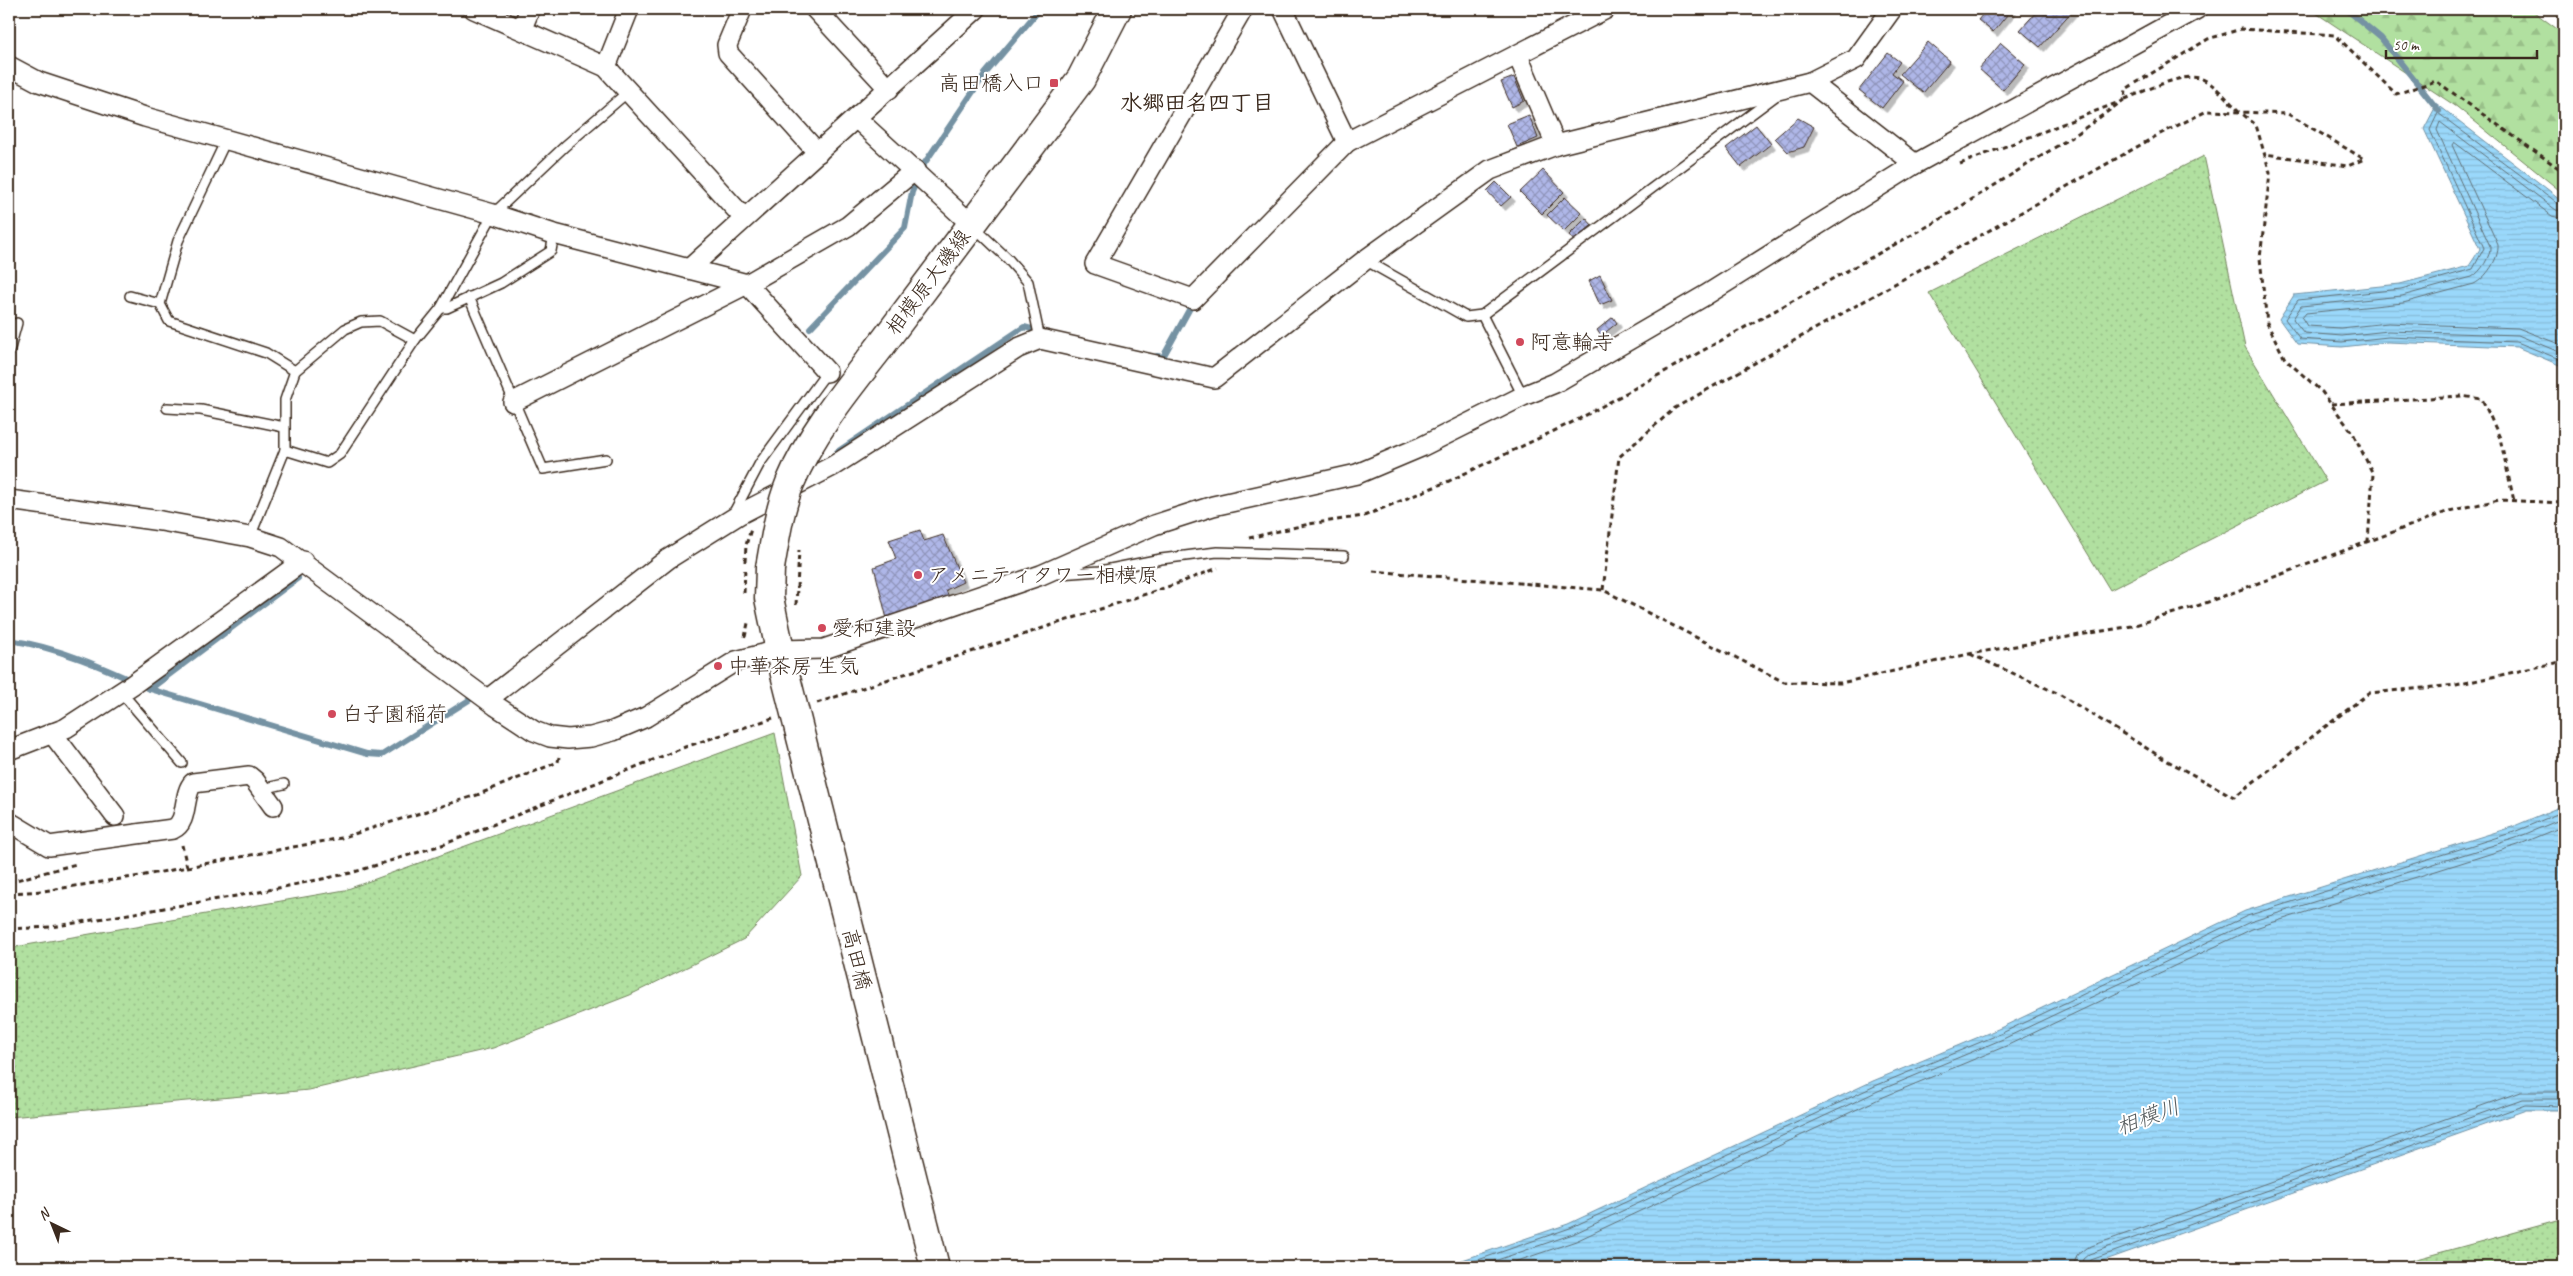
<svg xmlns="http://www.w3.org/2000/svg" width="2573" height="1276" viewBox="0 0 2573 1276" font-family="Caveat,'Klee One',sans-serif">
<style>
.forest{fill:url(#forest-firs);stroke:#76855f}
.park{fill:url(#park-dots);stroke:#76855f}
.water{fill:url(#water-rules);stroke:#7492a3}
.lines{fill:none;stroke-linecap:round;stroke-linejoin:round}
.shore{stroke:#617076;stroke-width:1}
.stream{stroke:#7492a3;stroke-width:6}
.building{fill:url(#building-cross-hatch);stroke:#3b2a1e;filter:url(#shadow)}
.service-casing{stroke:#3b2a1e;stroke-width:12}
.minor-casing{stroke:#3b2a1e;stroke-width:22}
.primary-casing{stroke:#3b2a1e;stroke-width:31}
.path{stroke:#3b2a1e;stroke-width:3;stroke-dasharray:5 4;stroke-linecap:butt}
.service{stroke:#fff;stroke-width:9}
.minor{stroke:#fff;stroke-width:19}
.primary{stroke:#fff;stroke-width:28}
.primary-bridge-casing{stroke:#3b2a1e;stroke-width:31;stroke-linecap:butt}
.path-bridge{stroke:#3b2a1e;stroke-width:3;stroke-dasharray:5 4;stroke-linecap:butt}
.primary-bridge{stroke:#fff;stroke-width:28}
.poi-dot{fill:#d1495b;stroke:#fff;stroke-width:2}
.labels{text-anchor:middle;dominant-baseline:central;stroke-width:4;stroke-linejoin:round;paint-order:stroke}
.poi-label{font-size:21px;fill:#3b2a1e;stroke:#fff;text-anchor:start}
.street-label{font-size:21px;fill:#3b2a1e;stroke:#fff}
.neighbourhood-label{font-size:22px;font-weight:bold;fill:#3b2a1e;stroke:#fff}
.water-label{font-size:22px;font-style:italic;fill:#585e60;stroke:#fff}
</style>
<defs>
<pattern id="forest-firs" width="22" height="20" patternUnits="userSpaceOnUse" patternTransform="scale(1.25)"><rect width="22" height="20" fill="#b1e0a0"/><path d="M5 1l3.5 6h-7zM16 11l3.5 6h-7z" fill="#99c089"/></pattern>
<pattern id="park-dots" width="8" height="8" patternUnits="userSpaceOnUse" patternTransform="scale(1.25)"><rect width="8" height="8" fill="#b1e0a0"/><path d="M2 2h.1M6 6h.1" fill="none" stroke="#99c089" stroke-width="1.8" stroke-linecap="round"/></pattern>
<pattern id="water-rules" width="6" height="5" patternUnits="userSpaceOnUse" patternTransform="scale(1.25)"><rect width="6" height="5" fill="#9ad8fb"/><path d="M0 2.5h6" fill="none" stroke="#86bad7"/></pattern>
<pattern id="building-cross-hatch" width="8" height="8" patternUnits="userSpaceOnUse" patternTransform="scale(1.25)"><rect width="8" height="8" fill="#afb7e8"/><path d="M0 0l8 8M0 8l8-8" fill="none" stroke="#9095bb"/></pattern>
<filter id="shadow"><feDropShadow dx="4.5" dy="4.5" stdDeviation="0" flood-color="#0004"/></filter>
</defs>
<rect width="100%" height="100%" fill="#fff"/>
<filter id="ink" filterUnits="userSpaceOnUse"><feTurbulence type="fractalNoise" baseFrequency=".02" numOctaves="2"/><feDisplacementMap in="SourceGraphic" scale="10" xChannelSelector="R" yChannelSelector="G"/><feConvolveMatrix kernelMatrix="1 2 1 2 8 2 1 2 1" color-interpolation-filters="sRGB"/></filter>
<g filter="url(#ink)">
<polygon class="forest" points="2310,9 2530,9 2564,34 2564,194 2457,107"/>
<g class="park">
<polygon points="2204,156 2245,347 2326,481 2110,590 1929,293"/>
<polygon points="775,733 802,876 744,939 630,995 493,1048 309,1090 9,1117 9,948 345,890"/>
<polygon points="2564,1219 2564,1267 2387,1267"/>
</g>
<g class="water">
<polygon points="2437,104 2564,202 2564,367 2517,347 2387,342 2342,347 2297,344 2279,319 2294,295 2400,284 2469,266 2480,249 2424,129"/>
<polygon points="2564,805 2564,1110 2526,1110 2086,1267 1442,1267 1568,1224 1873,1081 1998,1029 2245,911 2512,827"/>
</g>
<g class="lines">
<g class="shore">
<polyline points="2564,205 2559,204 2438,113 2430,130 2484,248 2473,269 2401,289 2298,300 2285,319 2300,339 2342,342 2388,337 2517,342 2564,361"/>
<path d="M2564 212 2556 210 2440 122 2437 130 2490 246C2491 256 2481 272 2472 277L2402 296 2301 306 2293 319 2304 333 2342 336 2388 331 2518 335 2564 354"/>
<path d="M2564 219 2552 216 2454 142 2452 145 2498 245C2499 259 2486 278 2474 284L2403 303 2306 313 2302 318 2307 326 2341 328 2388 323 2518 328 2564 346"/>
<polyline points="1458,1267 1570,1228 1875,1086 2000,1034 2247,916 2514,832 2564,811"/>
<polyline points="1477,1267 1573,1234 1878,1091 2003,1039 2250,922 2516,838 2564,818"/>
<polyline points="1500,1267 1576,1241 1881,1098 2006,1046 2252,929 2518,845 2564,826"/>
<polyline points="2073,1267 2077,1255 2086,1248 2520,1092 2564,1092"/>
<polyline points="2081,1267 2083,1259 2089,1254 2522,1099 2564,1099"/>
<polyline points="2087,1267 2091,1260 2525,1105 2564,1106"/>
</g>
<g class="stream">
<polyline points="2346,9 2381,38 2439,111"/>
<polyline points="810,328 905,228 912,192 924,164 985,74 1040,9"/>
<polyline points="1157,356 1163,357 1190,308"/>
<polyline points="837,452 1024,327 1040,331"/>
<path d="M9 640C58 647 105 668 150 689L367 754 382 755 477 695"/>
<polyline points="150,689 298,578"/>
</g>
</g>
<g class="building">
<polygon points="1987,9 2012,9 1993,32 1978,20"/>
<polygon points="2039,9 2074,9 2040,47 2020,30"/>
<polygon points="1928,42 1950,61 1923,93 1900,74"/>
<polygon points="2001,43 2025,64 2003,90 1979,69"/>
<polygon points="1888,53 1900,62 1892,73 1903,81 1882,108 1859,90"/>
<polygon points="1514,77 1524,101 1512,107 1501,82"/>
<polygon points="1529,115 1538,138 1517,147 1507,124"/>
<polygon points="1798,118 1814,127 1804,147 1788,152 1775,138"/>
<polygon points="1756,125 1771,144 1741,167 1726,148"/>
<polygon points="1543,170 1564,192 1542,214 1520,192"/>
<polygon points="1496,182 1511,197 1501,206 1487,191"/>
<polygon points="1565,197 1582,213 1564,231 1547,215"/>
<polygon points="1586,218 1592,225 1574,241 1569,235"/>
<polygon points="1600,275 1612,300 1600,305 1589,281"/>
<polygon points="1613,317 1617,323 1601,336 1597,330"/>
<polygon points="920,530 924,541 943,535 963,582 946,590 951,602 887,619 874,567 896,559 889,540"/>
</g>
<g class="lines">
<g class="service-casing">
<g id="service">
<polyline points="227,138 178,241 160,304 169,321 266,353 295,371"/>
<polyline points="973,226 1008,259 1028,282 1040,339"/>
<polyline points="1365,260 1466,317 1482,315 1777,95"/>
<polyline points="130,296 160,304"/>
<polyline points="469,297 543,469 606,459"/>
<polyline points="441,308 447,308 501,283 551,251 554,234"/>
<polyline points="1482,315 1523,396"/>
<polyline points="9,352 17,323"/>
<polyline points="167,408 201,410 284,427"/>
<polyline points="285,450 327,463 340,454 415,340 441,308 493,214 565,146 629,91"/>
<polyline points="733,514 760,463 827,372"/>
<polyline points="250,537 285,450 285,400 295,371 345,329 361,322 380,321 415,340"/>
<polyline points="1059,574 1100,571 1161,559 1217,552 1344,556"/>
<polyline points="121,692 182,763"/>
<polyline points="262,789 284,784"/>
</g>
</g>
<g class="minor-casing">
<g id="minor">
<polyline points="474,9 606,67 744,218"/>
<polyline points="742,9 727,45 728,53 818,153"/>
<polyline points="815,9 889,89"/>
<polyline points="1243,9 1095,264 1193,299 1347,142"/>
<polyline points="1283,9 1347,142 1606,9"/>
<polyline points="522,28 530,9"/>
<polyline points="1518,56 1556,145 1810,82 1915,164"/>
<polyline points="9,66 39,82 145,117 493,214 554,234 747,284 827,372"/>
<polyline points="606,67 629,9"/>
<polyline points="1810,82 1856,59 1892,9"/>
<polyline points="856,118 971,224"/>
<polyline points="689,269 976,9"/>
<polyline points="513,402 747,284 848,226 915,170"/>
<polyline points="9,500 161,521 250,537 281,547 496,706 534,731 550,737 568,739 591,737 613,731 646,717 736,661 779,650 824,649 1041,575 1154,525 1213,506 1357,474 1421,447 1523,396 1555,383 1706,295 1915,164 2197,9"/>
<polyline points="488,699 668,559 740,514 833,466 1018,348 1040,339 1214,378 1365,260 1490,170 1556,145"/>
<polyline points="52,733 115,816"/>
<polyline points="9,750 66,728 132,685 303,561"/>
<path d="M9 822 49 846 173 829C189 822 182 795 193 783L249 776 255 781 273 806"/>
</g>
</g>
<g class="primary-casing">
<g id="primary">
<polyline points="880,347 1081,79 1117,9"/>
<polyline points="770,568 769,598 785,674"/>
</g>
</g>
<g class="path">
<path d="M2125 99C2144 92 2179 73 2199 78 2214 82 2229 102 2240 112L2288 114 2364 159 2348 166 2265 154"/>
<polyline points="1960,164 2119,102"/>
<polyline points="2331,404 2461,396 2482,399 2500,438 2514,501"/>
<polyline points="1249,538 1309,524 1364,516 1449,481 1579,419 1939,220 2078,133 2125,99 2126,89 2208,39 2241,29 2335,35 2396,94 2436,81 2564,172"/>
<polyline points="1373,571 1603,590 1784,682 1841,683 1969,654 2132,626 2200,605 2449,511 2499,500 2564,503"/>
<polyline points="1603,590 1619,457 1675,408 2158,135 2207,111 2240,112 2256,125 2270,173 2260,258 2267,323 2285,359 2322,392 2354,435 2373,474 2368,541"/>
<polyline points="796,605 797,588"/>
<polyline points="745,637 748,623"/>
<polyline points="1970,654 2059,694 2164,759 2234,797 2369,693 2456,685 2564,661"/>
<polyline points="817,703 1179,583 1218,568"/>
<polyline points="182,845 187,867"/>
<polyline points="9,882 76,864"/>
<polyline points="9,893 43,891 140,876 341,838 477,795 558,762 559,757"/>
<polyline points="9,929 51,927 254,893 351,873 445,844 685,747 773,718"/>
</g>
<use href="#service" class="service"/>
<use href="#minor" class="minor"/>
<use href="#primary" class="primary"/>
<g class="primary-bridge-casing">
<g id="primary-bridge">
<path d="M770 568C775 540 779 510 790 483 811 433 847 389 880 347"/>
<polyline points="785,674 935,1267"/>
</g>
</g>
<g class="path-bridge">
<polyline points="745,562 746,545 751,529"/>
<polyline points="797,588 799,550"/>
<polyline points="744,593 745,568"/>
</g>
<use href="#primary-bridge" class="primary-bridge"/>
</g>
</g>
<g class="poi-dot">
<rect x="1049" y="78" width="10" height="10" rx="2.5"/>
<circle cx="1520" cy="342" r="5"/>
<circle cx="918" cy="575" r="5"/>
<circle cx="822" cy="628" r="5"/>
<circle cx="718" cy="666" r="5"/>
<circle cx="332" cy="714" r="5"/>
</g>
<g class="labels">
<g class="poi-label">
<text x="1044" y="83" text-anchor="end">高田橋入口</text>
<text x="1530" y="342">阿意輪寺</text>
<text x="928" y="575">アメニティタワー相模原</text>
<text x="832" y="628">愛和建設</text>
<text x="728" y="666">中華茶房 生気</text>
<text x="342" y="714">白子園稲荷</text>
</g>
<g class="street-label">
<text transform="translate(928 282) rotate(-53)">相模原大磯線</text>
<text transform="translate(857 959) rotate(76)">高田橋</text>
</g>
<g class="neighbourhood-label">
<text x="1197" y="103">水郷田名四丁目</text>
</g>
<g class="water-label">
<text transform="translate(2148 1117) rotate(-20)">相模川</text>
</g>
</g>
<rect width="2573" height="1276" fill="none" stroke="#fff" stroke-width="30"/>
<rect x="15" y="15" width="2543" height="1246" fill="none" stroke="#3b2a1e" stroke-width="2" filter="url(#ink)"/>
<g transform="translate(52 1224) rotate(317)" stroke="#ffffff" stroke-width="4" paint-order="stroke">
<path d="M0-4L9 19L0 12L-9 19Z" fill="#3b2a1e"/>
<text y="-8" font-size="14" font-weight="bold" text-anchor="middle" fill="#3b2a1e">N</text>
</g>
<path d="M2386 50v8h151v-8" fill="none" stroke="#3b2a1e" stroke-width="2.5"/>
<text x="2393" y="50" font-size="15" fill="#3b2a1e" stroke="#ffffff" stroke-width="4" paint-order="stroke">50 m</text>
</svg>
